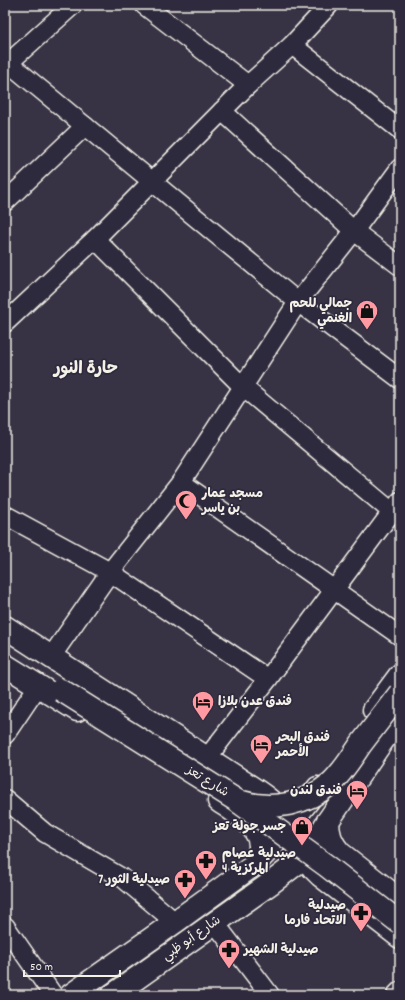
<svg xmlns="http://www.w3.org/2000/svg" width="405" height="1000" viewBox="0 0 405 1000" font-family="Dekko,'Playpen Sans Arabic',sans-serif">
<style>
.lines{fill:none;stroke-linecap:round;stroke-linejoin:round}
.major-tunnel{stroke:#534f5d;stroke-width:22;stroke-dasharray:22 11;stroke-linecap:butt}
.minor-casing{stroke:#f4f1e8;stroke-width:21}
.major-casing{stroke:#f4f1e8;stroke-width:25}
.minor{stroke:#2f2a3d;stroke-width:18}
.major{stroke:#2f2a3d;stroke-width:22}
.major-bridge-casing{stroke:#f4f1e8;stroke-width:25;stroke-linecap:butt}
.major-bridge{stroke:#2f2a3d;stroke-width:22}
.labels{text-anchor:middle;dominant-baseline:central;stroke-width:3.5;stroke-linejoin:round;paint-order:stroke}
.poi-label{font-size:13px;font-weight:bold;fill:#f4f1e8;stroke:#2f2a3d;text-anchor:end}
.street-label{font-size:13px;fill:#f4f1e8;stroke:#2f2a3d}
.district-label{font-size:17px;font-weight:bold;fill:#f4f1e8;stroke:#2f2a3d}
</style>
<rect width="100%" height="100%" fill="#373244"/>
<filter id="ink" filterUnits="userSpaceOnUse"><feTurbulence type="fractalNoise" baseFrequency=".025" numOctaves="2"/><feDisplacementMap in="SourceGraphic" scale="8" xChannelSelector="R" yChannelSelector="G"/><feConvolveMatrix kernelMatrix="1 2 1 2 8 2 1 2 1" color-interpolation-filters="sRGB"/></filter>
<g filter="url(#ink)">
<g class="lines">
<polyline class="major-tunnel" points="127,969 218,906 261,878"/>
<g class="minor-casing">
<g id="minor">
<polyline points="144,5 248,85"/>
<polyline points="292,45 400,130"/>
<polyline points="5,60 298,302 400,379"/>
<polyline points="5,66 73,5"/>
<polyline points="222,111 354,231 400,266"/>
<polyline points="5,202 85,126"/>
<polyline points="95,239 243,387 392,512"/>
<polyline points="5,323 95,239 222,111 248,85 292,45 329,5"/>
<polyline points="181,482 400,636"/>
<polyline points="5,515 110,572 268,679"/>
<polyline points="51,657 110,572 181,482 298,302 354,231 400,168"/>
<polyline points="5,735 38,686"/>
<polyline points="207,758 268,679 400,501"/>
<polyline points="5,799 45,833 124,879 175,922"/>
<polyline points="215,923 270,995"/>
<polyline points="5,926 53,995"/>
<polyline points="396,995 400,991"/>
</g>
</g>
<g class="major-casing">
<g id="major">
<path d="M5 627 236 777C252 788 271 798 283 814"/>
<polyline points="5,665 77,710"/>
<polyline points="374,710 400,675"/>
<path d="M219 801C233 811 260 826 260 846 260 852 257 858 255 864"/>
<path d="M328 821C328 834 331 843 340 853L400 900"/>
<path d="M301 847C305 859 311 867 320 875L400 937"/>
<polyline points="71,995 175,922 255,864 274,844 289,825 318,788"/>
<polyline points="113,995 271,883 305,857 313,846 328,821 381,743 400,717"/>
</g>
</g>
<use href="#minor" class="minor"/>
<use href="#major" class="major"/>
<g class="major-bridge-casing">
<g id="major-bridge">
<polyline points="61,690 236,800 327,866 400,923"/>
<path d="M242 802C273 811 307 804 331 783 343 772 352 757 361 744 374 727 387 710 400 693"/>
</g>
</g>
<use href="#major-bridge" class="major-bridge"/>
</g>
</g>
<defs>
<g id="shop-pin" transform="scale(1.15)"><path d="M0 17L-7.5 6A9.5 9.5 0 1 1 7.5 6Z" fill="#ff9aa2" stroke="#2f2a3d"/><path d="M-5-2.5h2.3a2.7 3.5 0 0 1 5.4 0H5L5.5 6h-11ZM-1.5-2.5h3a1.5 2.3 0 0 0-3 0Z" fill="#111"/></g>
<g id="mosque-pin" transform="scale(1.15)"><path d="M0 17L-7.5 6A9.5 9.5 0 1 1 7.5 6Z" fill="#ff9aa2" stroke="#2f2a3d"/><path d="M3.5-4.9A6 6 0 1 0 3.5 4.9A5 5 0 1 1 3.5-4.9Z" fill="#111"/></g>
<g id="hotel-pin" transform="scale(1.15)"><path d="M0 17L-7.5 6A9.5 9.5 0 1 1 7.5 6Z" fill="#ff9aa2" stroke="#2f2a3d"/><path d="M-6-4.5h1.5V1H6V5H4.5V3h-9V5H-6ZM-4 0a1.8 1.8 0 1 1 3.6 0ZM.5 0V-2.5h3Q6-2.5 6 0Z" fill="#111"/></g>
<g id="pharmacy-pin" transform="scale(1.15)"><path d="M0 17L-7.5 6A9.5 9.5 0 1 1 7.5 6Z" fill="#ff9aa2" stroke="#2f2a3d"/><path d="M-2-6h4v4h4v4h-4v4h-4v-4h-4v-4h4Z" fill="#111"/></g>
</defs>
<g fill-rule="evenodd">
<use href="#shop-pin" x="367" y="311"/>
<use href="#mosque-pin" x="186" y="501"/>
<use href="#hotel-pin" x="203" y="702"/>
<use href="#hotel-pin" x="261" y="745"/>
<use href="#hotel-pin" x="357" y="791"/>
<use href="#shop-pin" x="302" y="827"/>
<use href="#pharmacy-pin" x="206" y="861"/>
<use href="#pharmacy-pin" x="185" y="880"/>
<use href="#pharmacy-pin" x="361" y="913"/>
<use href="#pharmacy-pin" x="229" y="950"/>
</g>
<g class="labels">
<g class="poi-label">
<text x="352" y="304">جمالي للحم<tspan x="352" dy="15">الغنمي</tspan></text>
<text x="202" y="494" text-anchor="start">مسجد عمار<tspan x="202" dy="15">بن ياسر</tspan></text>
<text x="218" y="702" text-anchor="start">فندق عدن بلازا</text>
<text x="276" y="738" text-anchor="start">فندق البحر<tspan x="276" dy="15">الأحمر</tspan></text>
<text x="342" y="791">فندق لندن</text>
<text x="286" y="827">جسر جولة تعز</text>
<text x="222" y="854" text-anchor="start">صيدلية عصام<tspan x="222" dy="15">المركزية 4</tspan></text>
<text x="170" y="880">صيدلية الثور 7</text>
<text x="346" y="906">صيدلية<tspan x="346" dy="15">الاتحاد فارما</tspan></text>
<text x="244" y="950" text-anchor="start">صيدلية الشهير</text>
</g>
<g class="street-label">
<text transform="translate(207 782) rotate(32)">شارع تعز</text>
<text transform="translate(192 939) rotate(-35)">شارع أبو ظبي</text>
</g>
<g class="district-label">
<text x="86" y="370">حارة النور</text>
</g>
</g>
<rect width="405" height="1000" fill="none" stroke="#2f2a3d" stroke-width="20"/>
<rect x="10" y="10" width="385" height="980" fill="none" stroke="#f4f1e8" stroke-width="1.5" filter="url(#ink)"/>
<path d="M24 970v6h96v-6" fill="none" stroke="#f4f1e8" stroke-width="2"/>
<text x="30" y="970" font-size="12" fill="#f4f1e8" stroke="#2f2a3d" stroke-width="3" paint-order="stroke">50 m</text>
</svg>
